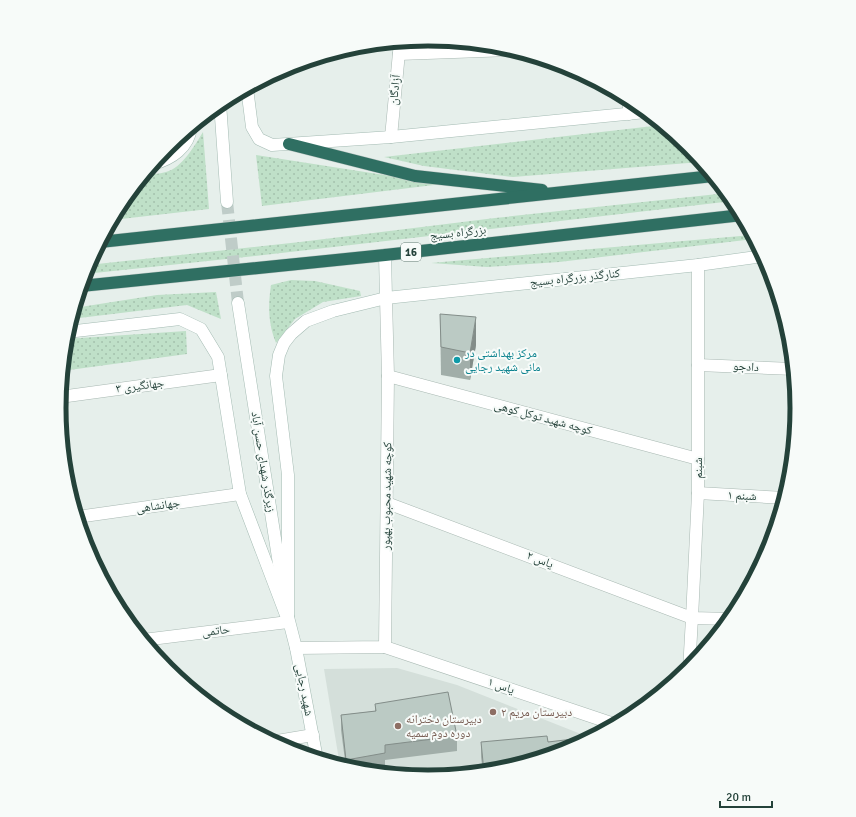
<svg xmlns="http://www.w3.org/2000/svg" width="856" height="817" viewBox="0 0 856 817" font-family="Signika,'Noto Naskh Arabic',sans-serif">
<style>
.built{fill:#d4dfda}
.grass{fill:url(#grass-dots)}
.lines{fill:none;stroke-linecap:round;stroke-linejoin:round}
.secondary-tunnel{stroke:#bfccc8;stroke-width:12;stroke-dasharray:12 6;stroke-linecap:butt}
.street-casing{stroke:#a8b8b2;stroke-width:13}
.secondary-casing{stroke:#a4bbb3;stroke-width:13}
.highway-casing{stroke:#c2cac8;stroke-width:13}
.street{stroke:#fff;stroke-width:12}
.secondary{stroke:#fff;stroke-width:12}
.highway{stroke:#2f6f62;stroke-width:12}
.wall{fill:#a1aea9}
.shaded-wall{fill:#838d89}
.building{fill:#bbcac4;stroke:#838d89}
.culture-dot{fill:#0f9aa8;stroke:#f7fbf9;stroke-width:1.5}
.education-dot{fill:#8d6e63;stroke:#f7fbf9;stroke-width:1.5}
.labels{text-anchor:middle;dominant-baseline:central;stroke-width:4;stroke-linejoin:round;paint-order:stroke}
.shield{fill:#f7fbf9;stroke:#637a73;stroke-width:1}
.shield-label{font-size:11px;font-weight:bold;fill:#24423a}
.street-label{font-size:12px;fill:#24423a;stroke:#f7fbf9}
.culture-label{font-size:12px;fill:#0d838f;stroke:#f7fbf9;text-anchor:start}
.education-label{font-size:12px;fill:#785e54;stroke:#f7fbf9;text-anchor:start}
.rim{fill:none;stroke:#24423a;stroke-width:5}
</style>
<defs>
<pattern id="grass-dots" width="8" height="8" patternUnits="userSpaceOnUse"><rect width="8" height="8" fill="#bfe0c8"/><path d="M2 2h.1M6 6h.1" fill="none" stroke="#a4c1ad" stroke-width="1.8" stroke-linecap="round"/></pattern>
</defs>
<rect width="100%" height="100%" fill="#e6efeb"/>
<polygon class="built" points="397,668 457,685 591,738 569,750 500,771 428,778 356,771 340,766 324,669"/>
<g class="grass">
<polygon points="662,125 689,147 701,162 513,177 424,166 384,157"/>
<path d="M203 132 209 209 112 220 121 203 144 175C151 174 159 174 166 172 182 168 195 145 203 132Z"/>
<polygon points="256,155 442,184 262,206"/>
<polygon points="727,193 733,201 255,256 85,274 88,265 300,242 495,218"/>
<polygon points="752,235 754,239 559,262 487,267 431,263"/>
<path d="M291 280 315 281 360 291 361 296 323 302 295 319 276 343C268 324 268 305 271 285Z"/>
<polygon points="216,292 221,319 187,305 71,319 74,308 157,295"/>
<polygon points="186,331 187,354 62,371 65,339"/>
</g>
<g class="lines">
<polyline class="secondary-tunnel" points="227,202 238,303"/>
<g class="street-casing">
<g id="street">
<polyline points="399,54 513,50"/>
<polyline points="629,99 629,114"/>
<polyline points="391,137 400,42"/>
<polyline points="698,365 794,369"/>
<polyline points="388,376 698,459"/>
<polyline points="60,397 221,375"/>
<polyline points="698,493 785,498"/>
<polyline points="387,503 692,618 731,619"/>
<polyline points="77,517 240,494"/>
<polyline points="143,640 288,622"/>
<polyline points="385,647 617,725"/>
<polyline points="296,648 385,647 388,376 386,298"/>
<polyline points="689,670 692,618 698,493 698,265"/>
<polyline points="271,742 313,735"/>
</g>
</g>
<g class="secondary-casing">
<g id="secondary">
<polyline points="247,88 252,127 259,139 272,145 391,137 646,112"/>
<polyline points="220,103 227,202"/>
<path d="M153 164C171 159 189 148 191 127"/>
<polyline points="385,255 386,298"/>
<polyline points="238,303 282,583"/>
<polyline points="67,332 180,319 201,329 218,357 240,494 286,615"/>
<polyline points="287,613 296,648 317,759"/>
<polyline points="288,622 288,475 276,376 279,355 284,343 291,334 306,321 333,311 386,298 698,265 764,256"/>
</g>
</g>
<g class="highway-casing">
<g id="highway">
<polyline points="289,144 415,176 542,190"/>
<polyline points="100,242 713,176"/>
<polyline points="81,286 385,255 742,215"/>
</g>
</g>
<use href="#street" class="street"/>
<use href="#secondary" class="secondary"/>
<use href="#highway" class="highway"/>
</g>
<g class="wall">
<polygon points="440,314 476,345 470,380 441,375"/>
<polygon points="375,704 457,736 457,751 385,760 385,768 364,772 356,771 346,768 341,730 341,715 375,711"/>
<polygon points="481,742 500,771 483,773 481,757"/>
</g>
<polygon class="shaded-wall" points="476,317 476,345 470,380 470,353"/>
<g class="building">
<polygon points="440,314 476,317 470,353 441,347"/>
<polygon points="448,692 457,736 385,745 385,753 346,760 341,715 376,711 375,704"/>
<polygon points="547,736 548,742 590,737 591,739 569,750 500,771 484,772 481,742"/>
</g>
<circle class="culture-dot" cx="457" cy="360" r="4"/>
<g class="education-dot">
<circle cx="493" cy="712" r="4"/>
<circle cx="398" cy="726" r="4"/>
</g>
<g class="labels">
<rect class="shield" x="401" y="243" width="20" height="18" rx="3"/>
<g class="shield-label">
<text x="411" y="252">16</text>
</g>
<g class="street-label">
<text transform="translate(395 90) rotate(-84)">آزادگان</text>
<text transform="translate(458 233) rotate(-6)">بزرگراه بسیج</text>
<text transform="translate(575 278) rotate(-6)">کنارگذر بزرگراه بسیج</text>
<text transform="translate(746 367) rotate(3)">دادجو</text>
<text transform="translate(140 386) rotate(-7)">جهانگیری ۳</text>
<text transform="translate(543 418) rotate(15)">کوچه شهید توکل کوهی</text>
<text transform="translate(263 462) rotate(81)">زیرگذر شهدای حسن آباد</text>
<text transform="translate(698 468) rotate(-90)">شبنم</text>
<text transform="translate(387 496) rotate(-89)">کوچه شهید محبوب بهپور</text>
<text transform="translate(742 496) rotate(3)">شبنم ۱</text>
<text transform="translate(158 506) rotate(-8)">جهانشاهی</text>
<text transform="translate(540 560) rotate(21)">یاس ۲</text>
<text transform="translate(216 631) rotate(-7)">حاتمی</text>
<text transform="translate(501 686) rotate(19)">یاس ۱</text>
<text transform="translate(304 690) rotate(79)">شهید رجایی</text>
</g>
<g class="culture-label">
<text x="465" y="353">مرکز بهداشتی در<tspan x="465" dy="14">مانی شهید رجایی</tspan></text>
</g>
<g class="education-label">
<text x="501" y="712">دبیرستان مریم ۲</text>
<text x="406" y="719">دبیرستان دخترانه<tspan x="406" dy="14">دوره دوم سمیه</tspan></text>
</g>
</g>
<path d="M0 0H856V817H0ZM66 408a362 362 0 1 1 724 0a362 362 0 1 1-724 0Z" fill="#f7fbf9" fill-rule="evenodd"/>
<path class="rim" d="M66 408a362 362 0 1 1 724 0a362 362 0 1 1-724 0Z"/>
<path d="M720 801v6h52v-6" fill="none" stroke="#24423a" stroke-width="2"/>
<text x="726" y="801" font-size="12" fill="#24423a" stroke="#f7fbf9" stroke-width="3" paint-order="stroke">20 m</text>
</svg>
